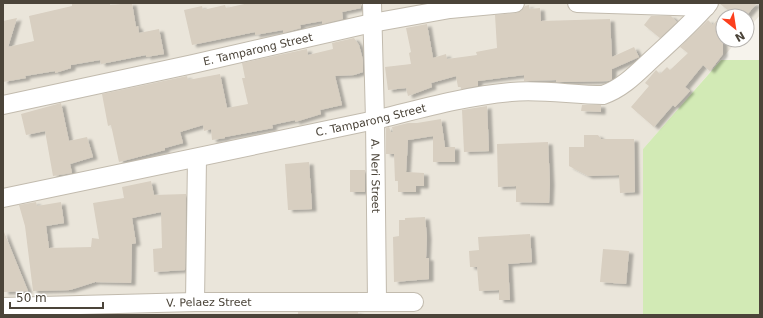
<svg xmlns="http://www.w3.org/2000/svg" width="763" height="318" viewBox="0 0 763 318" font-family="'DejaVu Sans',sans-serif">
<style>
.residential{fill:#eae5da}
.green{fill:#d2eab5}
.building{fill:#d8cfc1;filter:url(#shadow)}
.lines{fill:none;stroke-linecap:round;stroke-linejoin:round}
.minor-casing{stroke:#c2bbae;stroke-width:20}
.minor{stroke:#fff;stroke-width:18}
.labels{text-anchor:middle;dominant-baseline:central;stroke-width:3;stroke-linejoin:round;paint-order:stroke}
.street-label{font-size:11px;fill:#4b4439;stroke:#fff}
</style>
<defs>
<filter id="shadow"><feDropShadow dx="4.5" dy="2.5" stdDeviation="1" flood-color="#0004"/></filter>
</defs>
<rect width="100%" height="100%" fill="#f6f3ec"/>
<polygon class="residential" points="3,3 760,3 760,15 747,30 747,16 723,16 723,40 738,40 643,149 643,315 3,315"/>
<polygon class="green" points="721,60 760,60 760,315 643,315 643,149"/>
<g class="building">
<polygon points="72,3 110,3 110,5 132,3 136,27 138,26 139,33 159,29 164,54 146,57 146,55 101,64 100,60 71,65 71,68 55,73 55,71 25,76 26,78 3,82 3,21 17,18 8,47 34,41 29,16 72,6"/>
<polygon points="249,3 361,3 361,8 342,12 343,19 322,24 322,21 300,25 301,28 283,33 283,30 255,35 255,32 192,45 184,10 202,6 203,10 225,5 226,8"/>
<polygon points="719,3 757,3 746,16 735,16"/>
<polygon points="529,5 529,9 540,8 541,21 610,19 612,57 634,47 639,57 612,69 612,79 609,81 564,82 556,82 556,80 524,81 524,75 478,81 478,86 461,89 461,87 458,87 456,76 431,83 432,87 408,96 406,88 388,90 385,67 411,64 409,53 411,52 406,28 427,24 433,58 446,54 447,59 477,55 476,52 497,48 495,15 516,13 521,11 525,6"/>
<polygon points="723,13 723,54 710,71 703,65 685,87 690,91 675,107 673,105 654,127 631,107 649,86 645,83 656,70 660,74 667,67 670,70 688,53 680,47 708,20 713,25"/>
<polygon points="651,16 671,16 677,22 660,38 644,25"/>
<polygon points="354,38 359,45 363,60 363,72 354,75 335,76 342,105 320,110 321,114 295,122 295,120 272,125 273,128 225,137 225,138 212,140 211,129 204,131 203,125 180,132 183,143 165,148 165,150 119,162 111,125 108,126 102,94 187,76 188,80 220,74 227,108 248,104 242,78 245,78 242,63 307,49 308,55 333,49 332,43"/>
<polygon points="61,103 69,141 87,137 93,157 70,164 72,173 53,176 45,131 26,135 21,114"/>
<polygon points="582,105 601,105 601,112 581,111"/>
<polygon points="487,106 489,151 464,152 462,110"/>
<polygon points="441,119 445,147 455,147 455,162 433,162 433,136 408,140 406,172 424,173 424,186 416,186 416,192 398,192 398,181 395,181 394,154 386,154 386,128 389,127 391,132 393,132 392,127 408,123 417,123"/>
<polygon points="584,135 598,135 601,139 634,139 635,192 620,193 619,175 588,176 569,166 569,147 584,147"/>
<polygon points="548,142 550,183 549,203 516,202 516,186 498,187 497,144"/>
<polygon points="309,162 312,209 288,210 285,164"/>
<rect x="350" y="170" width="15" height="22"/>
<polygon points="151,181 154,195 186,194 185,270 154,272 153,249 162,248 161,212 132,218 136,243 132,244 131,283 95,282 70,290 33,291 25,226 19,205 36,202 37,206 61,202 64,223 46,226 49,248 91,247 92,238 99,239 93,203 124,198 122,187"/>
<polygon points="425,217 427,237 426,258 429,258 429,279 394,282 393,237 399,236 399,220 405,220 405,218"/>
<polygon points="3,232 4,232 28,291 4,292"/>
<polygon points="530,234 532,262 508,264 510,300 499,300 499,290 479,291 477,267 470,267 469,251 479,250 478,237"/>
<polygon points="603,249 629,251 626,284 600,282"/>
<rect x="298" y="312" width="60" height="3"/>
</g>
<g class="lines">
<g class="minor-casing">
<g id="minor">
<path id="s1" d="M372 3 375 120 377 301"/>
<polyline points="577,3 706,7"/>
<path id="s2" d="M3 105 193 64 372 23 450 9 515 3"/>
<path id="s3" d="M3 198 375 120C420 109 465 96 511 92 542 89 573 95 603 95 623 88 637 73 652 59 672 41 692 23 709 3"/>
<polyline points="195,302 197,158"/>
<path id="s4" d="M3 307 195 302H414"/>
</g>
</g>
<use href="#minor" class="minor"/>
</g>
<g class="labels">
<g class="street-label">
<text stroke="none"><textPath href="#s2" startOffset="261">E. Tamparong Street</textPath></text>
<text stroke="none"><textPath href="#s3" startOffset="376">C. Tamparong Street</textPath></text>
<text stroke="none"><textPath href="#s1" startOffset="173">A. Neri Street</textPath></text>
<text stroke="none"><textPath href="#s4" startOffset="206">V. Pelaez Street</textPath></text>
</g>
</g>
<rect width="763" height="318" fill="none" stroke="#4b4439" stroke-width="8"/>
<g transform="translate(735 28) rotate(150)"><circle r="19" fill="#ffffff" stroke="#b7b4b0"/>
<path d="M0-3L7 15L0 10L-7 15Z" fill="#fc3f1d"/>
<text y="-6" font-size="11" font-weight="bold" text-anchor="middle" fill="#4b4439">N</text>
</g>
<path d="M10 302v6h93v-6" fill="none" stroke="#4b4439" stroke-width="2"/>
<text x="16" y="302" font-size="12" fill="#4b4439" stroke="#ffffff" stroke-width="3" paint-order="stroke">50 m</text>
</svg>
